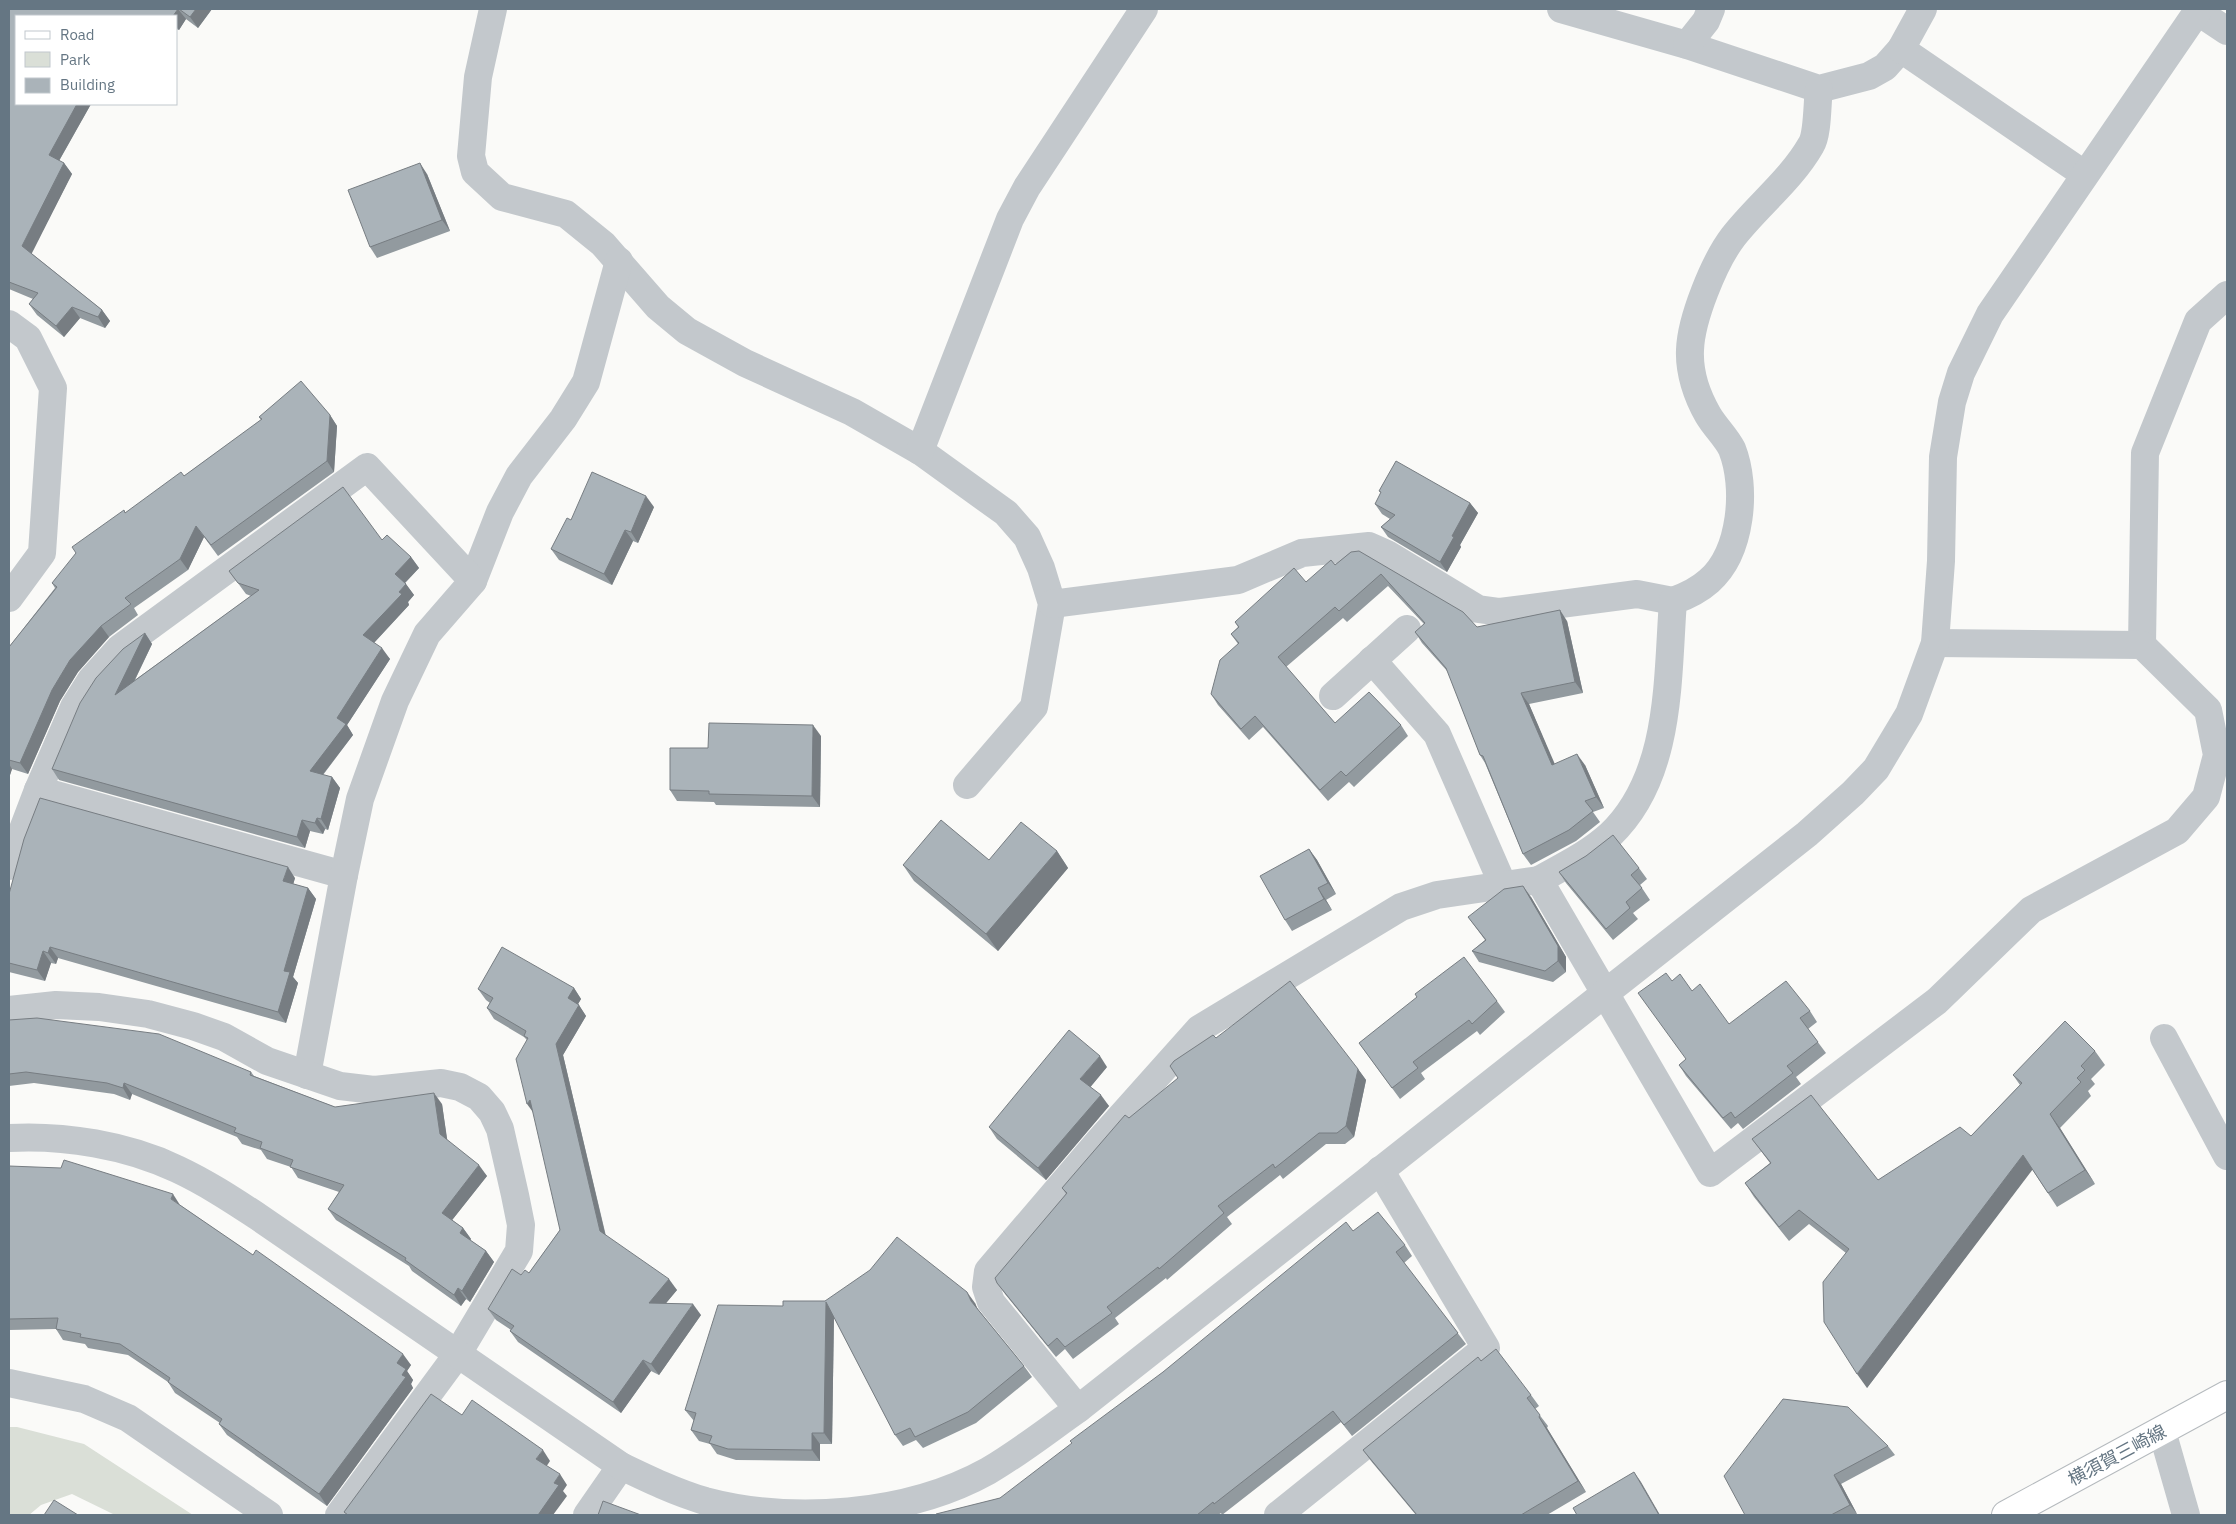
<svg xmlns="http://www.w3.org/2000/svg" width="2236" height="1524" viewBox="0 0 2236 1524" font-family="'IBM Plex Sans','Noto Sans JP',sans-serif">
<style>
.green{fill:#dadfd7}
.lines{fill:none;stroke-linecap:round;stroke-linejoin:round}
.primary-casing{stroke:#b5babe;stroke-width:30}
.minor{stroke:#c3c8cc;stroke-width:28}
.tertiary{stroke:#c3c8cc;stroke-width:28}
.primary{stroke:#fff;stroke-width:28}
.wall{fill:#929a9f}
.shaded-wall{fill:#777d82}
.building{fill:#aab3b9;stroke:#777d82}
.labels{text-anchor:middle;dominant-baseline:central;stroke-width:5;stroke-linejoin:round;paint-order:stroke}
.street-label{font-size:18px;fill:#657683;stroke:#fff}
</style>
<rect width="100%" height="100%" fill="#fafaf8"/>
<polygon class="green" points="9,1427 17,1427 84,1444 193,1515 115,1515 72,1494 41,1505 29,1515 9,1515"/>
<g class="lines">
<g class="primary-casing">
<polyline id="primary" points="2006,1515 2227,1395"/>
</g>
<g class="minor">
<polyline points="493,9 478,77 471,156 475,172 502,197 566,214 603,244 658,307 687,331 745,363 852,412 920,451 1006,513 1027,537 1041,568 1052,604 1034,707 967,785"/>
<polyline points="1561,9 1687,45 1819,89 1869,76 1885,67 1901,49"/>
<polyline points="1923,9 1901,49 2084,174"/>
<polyline points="1687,45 1706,21 1711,9"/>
<polyline points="9,324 28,338 53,388 42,553 9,598"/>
<polyline points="920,451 1010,219 1027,187 1144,9"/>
<polyline points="473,581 500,512 519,476 563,419 586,382 619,261"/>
<polyline points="1052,604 1238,580 1302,553 1369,546 1387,554 1478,609 1500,612 1637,594 1673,601"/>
<polyline points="2142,645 2145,453 2198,321 2227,295"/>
<polyline points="1372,660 1437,734 1503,885"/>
<polyline points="1333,696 1407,629"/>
<polyline points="38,790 344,875"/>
<polyline points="9,866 38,790 74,707 91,680 120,648 367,467 473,581 427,634 395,701 360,799 344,875 307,1075"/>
<path d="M1539 880C1564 866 1589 854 1610 835 1672 776 1667 679 1673 601 1687 596 1699 590 1709 581 1742 552 1747 487 1732 449 1726 437 1715 427 1708 415 1697 396 1689 372 1690 350 1691 319 1714 262 1733 237 1757 206 1791 180 1811 145 1818 134 1817 102 1819 89"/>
<polyline points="9,1010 56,1005 99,1007 148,1014 193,1026 224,1037 267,1061 340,1086 374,1090 441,1083 460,1087 479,1097 492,1112 500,1129 515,1195 521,1225 519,1251 457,1355 339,1515"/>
<polyline points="2164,1038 2227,1156"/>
<polyline points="9,1383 84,1399 128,1418 269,1515"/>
<polyline points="1078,1409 991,1302 986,1287 988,1271 1099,1141 1199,1029 1401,907 1437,895 1539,880 1710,1173 1937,1001 2031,910 2177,831 2206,797 2217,755 2208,710 2142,645 1935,643"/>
<polyline points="2162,1431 2186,1515"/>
<polyline points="587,1515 621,1466"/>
<polyline points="1278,1515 1486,1348 1380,1170"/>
</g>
<g class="tertiary">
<polyline points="2197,11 2227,31"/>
<path d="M9 1138C64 1135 127 1145 177 1169 205 1182 231 1199 257 1216L621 1466C648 1479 675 1492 705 1501 792 1524 907 1516 988 1471 1019 1453 1048 1430 1078 1409L1807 834 1853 793 1876 769 1909 714 1935 643 1941 561 1943 457 1952 402 1961 373 1990 314 2199 9"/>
</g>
<use href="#primary" class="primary"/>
</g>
<g class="wall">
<polygon points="9,9 212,9 198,28 186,19 179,30 176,29 176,16 16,16 16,104 91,104 59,161 64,163 72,174 31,253 102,310 110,321 105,328 80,318 64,337 37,315 29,304 33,299 9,289"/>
<polygon points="427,174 450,231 377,258 370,247"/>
<polygon points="330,415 337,426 334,472 218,556 204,537 188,570 134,608 138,615 109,637 78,672 60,701 28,774 12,769 9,778 9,647 55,588 52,583 125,513 184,476 261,420 259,417"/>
<polygon points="1379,491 1470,503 1478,513 1460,545 1461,547 1447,572 1388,537 1381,527 1390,519 1382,514 1375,504 1381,493"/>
<polygon points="654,507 638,543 633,541 612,585 559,560 551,549 571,520"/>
<polygon points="382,540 411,557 419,568 405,583 414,595 408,602 409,605 374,643 390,659 347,725 353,735 323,775 332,777 340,788 328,830 325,829 323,834 310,831 305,848 59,780 52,769 145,633 152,644 135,680 251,596 246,594 229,571"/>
<polygon points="1351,552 1477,627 1567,621 1583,693 1529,704 1554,764 1585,765 1604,808 1593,812 1600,822 1576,841 1531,865 1523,854 1485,763 1480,755 1448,672 1422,643 1415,632 1424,624 1388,586 1347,622 1343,618 1286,667 1335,723 1401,725 1408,736 1354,787 1349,782 1328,801 1263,727 1249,740 1218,705 1211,694 1238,644 1231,634 1238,627 1235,622 1335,565"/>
<polygon points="821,736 820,807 716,805 714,802 677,801 670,790 708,748"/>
<polygon points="1309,849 1317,860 1336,894 1326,900 1332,910 1292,931 1285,920"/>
<polygon points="1057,851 1068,868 998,951 914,881 903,865 989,860"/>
<polygon points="1639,868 1647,879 1640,885 1650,900 1633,913 1638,919 1613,940 1566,883 1559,872"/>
<polygon points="295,878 293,884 308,888 316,899 293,977 298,983 286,1023 58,958 56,964 51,963 45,981 9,972 9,894"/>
<polygon points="1531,897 1566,957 1566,972 1553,982 1479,962 1472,951 1485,940 1468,917"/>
<polygon points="1672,981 1692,991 1729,1024 1810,1011 1817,1022 1808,1029 1826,1053 1796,1077 1801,1084 1743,1129 1738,1123 1731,1129 1686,1076 1679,1065 1686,1059"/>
<polygon points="574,988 581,999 578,1004 586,1016 563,1055 606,1236 677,1290 666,1303 701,1315 659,1375 651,1371 621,1413 518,1342 510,1331 511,1330 496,1320 488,1309 521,1275 529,1273 560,1230 527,1040 524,1037 494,1019 487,1008 490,1003 486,1000 478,989"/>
<polygon points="1497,1001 1505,1012 1480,1035 1477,1031 1421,1073 1425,1079 1400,1099 1359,1043"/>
<polygon points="9,1020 251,1072 254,1076 335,1107 442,1104 447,1140 487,1176 452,1220 463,1228 471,1239 470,1240 486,1251 494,1262 470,1302 466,1299 461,1306 412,1271 409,1266 336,1220 328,1209 339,1192 298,1178 291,1167 267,1159 261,1150 242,1144 237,1137 132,1094 130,1100 114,1094 34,1083 9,1086"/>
<polygon points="1216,1038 1358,1069 1366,1080 1354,1137 1345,1144 1326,1144 1283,1179 1280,1175 1227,1217 1232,1224 1167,1280 1166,1278 1115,1318 1119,1324 1073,1359 1065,1349 1056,1357 1005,1294 997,1283 1066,1194 1062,1188 1178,1078"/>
<polygon points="2095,1051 2105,1065 2091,1079 2095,1084 2088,1091 2091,1096 2060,1128 2095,1184 2057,1207 2032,1169 1867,1388 1846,1253 1809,1224 1789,1241 1754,1197 1745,1183 1770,1163 1752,1139 1878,1180 1971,1136 2020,1085 2013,1075"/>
<polygon points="1107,1067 1090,1087 1109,1106 1046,1180 997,1139 989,1127"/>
<polygon points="9,1166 180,1205 411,1365 407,1371 413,1380 411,1384 413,1388 327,1506 227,1435 219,1424 220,1423 175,1393 168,1382 128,1355 88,1348 85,1344 63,1340 56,1329 9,1330"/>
<polygon points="1405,1245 1412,1256 1404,1263 1466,1344 1352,1436 1341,1422 1222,1515 1221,1513 1218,1515 937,1515 1000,1498"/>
<polygon points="975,1303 977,1308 1024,1366 1032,1377 976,1423 923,1448 916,1440 903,1446 895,1435 834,1317 832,1444 820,1444 820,1461 736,1460 717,1454 710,1444 699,1441 691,1430 694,1421 685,1410 783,1306"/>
<polygon points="1481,1361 1531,1395 1539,1406 1535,1409 1548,1426 1547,1428 1586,1492 1547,1515 1416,1515 1371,1461 1363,1450"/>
<polygon points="1888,1446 1895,1455 1841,1484 1857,1514 1855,1515 1745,1515"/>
</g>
<g class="shaded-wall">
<polygon points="178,9 186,19 179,30 176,26 176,16 173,16"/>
<polygon points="196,9 212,9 198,28 190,17"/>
<polygon points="77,104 91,104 56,166 49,155"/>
<polygon points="64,163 72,174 30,257 22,246"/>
<polygon points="420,163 427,174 450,231 442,220"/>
<polygon points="72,307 80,318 64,337 56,326"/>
<polygon points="102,310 110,321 105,328 98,317"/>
<polygon points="330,415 337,426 334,472 327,461"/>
<polygon points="646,496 654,507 638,543 631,532"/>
<polygon points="1470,503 1478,513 1460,545 1461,547 1447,572 1440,562 1452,536"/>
<polygon points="196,526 204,537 188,570 180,559"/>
<polygon points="625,530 633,541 612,585 604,574"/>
<polygon points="411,557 419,568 403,585 395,574"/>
<polygon points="406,584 414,595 408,602 409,605 371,646 363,635"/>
<polygon points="1560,610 1567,621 1583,693 1575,682"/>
<polygon points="101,626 109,637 78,672 60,701 28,774 20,763 52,690 70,660"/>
<polygon points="145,633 152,644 122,706 115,695"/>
<polygon points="382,648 390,659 347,725 353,735 317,782 310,771 337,718"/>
<polygon points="1521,693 1529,704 1560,776 1552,765"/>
<polygon points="813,725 821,736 820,807 812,796"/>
<polygon points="1577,754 1585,765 1604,808 1596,797"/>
<polygon points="9,764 12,769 9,778"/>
<polygon points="332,777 340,788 328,830 321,819"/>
<polygon points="317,818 325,829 323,834 315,823"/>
<polygon points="302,820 310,831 305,848 297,837"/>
<polygon points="1309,849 1317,860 1336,894 1328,883"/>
<polygon points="1057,851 1068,868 998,951 986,934"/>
<polygon points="288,867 295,878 291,892 283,881"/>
<polygon points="1523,886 1531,897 1566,957 1566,972 1558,961"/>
<polygon points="308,888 316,899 293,977 298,983 286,1023 278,1012 284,971"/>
<polygon points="1318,888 1326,900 1332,910 1324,899"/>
<polygon points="50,947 58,958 56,964 48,953"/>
<polygon points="43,951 51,963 45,981 37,970"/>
<polygon points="574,988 581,999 575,1009 568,998"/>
<polygon points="579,1005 586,1016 563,1055 607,1242 600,1231 556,1044"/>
<polygon points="1100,1056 1107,1067 1088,1090 1080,1079"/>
<polygon points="1358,1069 1366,1080 1354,1137 1346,1126"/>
<polygon points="124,1083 132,1094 130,1100 123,1088"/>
<polygon points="434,1093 442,1104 448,1145 440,1134"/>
<polygon points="1101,1095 1109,1106 1046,1180 1038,1168"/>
<polygon points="530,1100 535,1115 527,1104"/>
<polygon points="2050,1114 2060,1128 2095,1184 2085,1170"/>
<polygon points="2023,1155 2033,1169 1867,1388 1857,1374"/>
<polygon points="479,1165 487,1176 449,1224 442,1213"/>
<polygon points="173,1194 180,1205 171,1199"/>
<polygon points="463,1228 471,1239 468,1244 460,1233"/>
<polygon points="486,1251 494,1262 470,1302 462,1291"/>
<polygon points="669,1279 677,1290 657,1314 649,1303"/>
<polygon points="458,1288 466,1299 461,1306 454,1295"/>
<polygon points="967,1292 975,1303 979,1312 971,1301"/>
<polygon points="826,1302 834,1313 832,1444 824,1433"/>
<polygon points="693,1304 701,1315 659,1375 651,1364"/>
<polygon points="403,1354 411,1365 407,1371 413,1380 411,1384 413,1388 327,1506 319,1494 402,1375 397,1363"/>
<polygon points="643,1360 651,1371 621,1413 613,1402"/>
<polygon points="1539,1417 1547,1428 1586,1492 1578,1481"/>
<polygon points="812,1433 820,1444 820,1461 812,1450"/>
<polygon points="543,1450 550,1461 544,1470 536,1459"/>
<polygon points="1634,1472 1641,1482 1660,1515 1659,1515"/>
<polygon points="560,1474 567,1485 563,1491 567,1496 553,1515 538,1515 554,1483"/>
<polygon points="1834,1475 1841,1484 1857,1514 1850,1505"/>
</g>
<g class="building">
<polygon points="9,9 178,9 173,16 16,16 16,104 77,104 49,155 64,163 22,246 102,310 98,317 72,307 56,326 29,304 38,293 9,282"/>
<polygon points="179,9 196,9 190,17"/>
<polygon points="420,163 442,220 370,247 348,190"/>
<polygon points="301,381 330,415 327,461 211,545 196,526 180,559 125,598 131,604 101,626 70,660 52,690 20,763 9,760 9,647 57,587 52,583 76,553 72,547 124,510 125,513 181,472 184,476 262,419 259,417"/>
<polygon points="1396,461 1470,503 1452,536 1454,537 1440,562 1381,527 1395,515 1375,504 1381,492 1379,491"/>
<polygon points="592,472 646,496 631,532 625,530 604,574 551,549 567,518 571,520"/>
<polygon points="343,487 382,540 387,535 411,557 395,574 406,584 399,592 402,594 363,635 382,648 337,718 346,724 310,771 332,777 321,819 317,818 315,823 302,820 297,837 52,769 80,703 96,678 123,649 145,633 115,695 259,590 238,583 229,571"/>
<polygon points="1359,551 1463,612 1477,627 1560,610 1575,682 1521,693 1552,765 1577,754 1596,797 1585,801 1593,811 1569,830 1523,854 1483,756 1480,755 1446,668 1415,632 1425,623 1381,574 1339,611 1335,607 1278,657 1335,723 1369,692 1401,725 1346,776 1341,771 1320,790 1255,716 1241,729 1211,694 1220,660 1239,643 1231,634 1239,627 1235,622 1294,568 1306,582 1331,560 1335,565 1351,552"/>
<polygon points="709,723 813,725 812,796 709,794 709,791 670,790 670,748 708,748"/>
<polygon points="40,798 288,867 283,881 308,888 284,971 290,972 278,1012 50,947 48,953 43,951 37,970 9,963 9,894 24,839"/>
<polygon points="941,820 989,860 1021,822 1057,851 986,934 903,865"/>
<polygon points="1613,835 1639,868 1631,875 1642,888 1626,902 1630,908 1606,929 1559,872 1586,856"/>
<polygon points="1309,849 1328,883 1318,888 1324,899 1285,920 1260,876"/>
<polygon points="1523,886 1558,946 1558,961 1545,971 1472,951 1486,940 1468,917 1504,889"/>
<polygon points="502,947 574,988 568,998 579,1005 556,1044 600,1231 669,1279 649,1303 693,1304 651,1364 643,1360 613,1402 510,1331 514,1326 488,1309 512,1269 521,1275 525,1270 529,1273 560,1230 530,1100 527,1104 516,1059 528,1038 524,1036 526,1031 487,1008 493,998 478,989"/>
<polygon points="1464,957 1497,1001 1472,1024 1469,1020 1413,1062 1418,1068 1392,1088 1359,1043 1417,997 1415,994"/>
<polygon points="1666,973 1672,981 1680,974 1692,991 1700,984 1729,1024 1786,981 1810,1011 1800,1018 1818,1042 1787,1066 1793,1073 1735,1118 1731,1112 1723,1118 1679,1065 1686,1059 1638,993"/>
<polygon points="1290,981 1358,1069 1346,1126 1337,1133 1319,1133 1275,1168 1273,1164 1218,1206 1224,1213 1159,1269 1158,1267 1107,1307 1112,1313 1065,1347 1057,1338 1048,1346 997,1283 995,1278 1067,1193 1062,1188 1125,1115 1129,1118 1178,1078 1170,1066 1174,1061 1213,1035 1216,1038"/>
<polygon points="37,1018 159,1034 251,1072 250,1075 335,1107 434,1093 440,1134 479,1165 442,1213 463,1228 460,1233 486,1251 462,1291 458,1288 454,1295 405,1260 406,1258 328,1209 344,1185 290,1167 293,1160 260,1148 262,1142 234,1132 236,1128 124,1083 123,1088 107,1083 26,1072 9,1074 9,1020"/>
<polygon points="2065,1021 2095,1051 2081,1066 2085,1070 2077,1078 2081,1082 2050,1114 2085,1170 2048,1193 2023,1155 1857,1374 1824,1322 1823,1282 1849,1249 1799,1210 1779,1227 1745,1183 1771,1163 1752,1139 1811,1095 1878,1180 1960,1127 1971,1136 2022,1083 2013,1075"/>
<polygon points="1069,1030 1100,1056 1080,1079 1101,1095 1038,1168 989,1127"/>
<polygon points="64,1160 173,1194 171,1199 253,1255 256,1250 403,1354 397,1363 406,1369 402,1375 406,1377 319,1494 219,1424 222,1419 168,1382 170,1378 120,1344 80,1337 81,1334 56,1329 58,1318 9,1319 9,1166 61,1168"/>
<polygon points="1378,1212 1405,1245 1396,1252 1458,1333 1344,1425 1333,1411 1214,1504 1213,1502 1197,1515 937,1515 936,1514 1000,1498 1072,1443 1070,1441 1163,1372 1346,1222 1353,1231"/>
<polygon points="897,1237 967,1292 971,1301 1024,1366 968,1412 915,1437 910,1428 895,1435 826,1302 824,1433 812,1433 812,1450 728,1449 709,1443 712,1436 691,1430 696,1413 685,1410 718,1305 783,1306 783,1301 825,1301 870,1270"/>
<polygon points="1496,1349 1531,1395 1527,1398 1540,1415 1539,1417 1578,1481 1521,1515 1417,1515 1363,1450 1478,1357 1481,1361"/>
<polygon points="431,1394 462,1415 472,1400 543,1450 536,1459 560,1474 554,1483 559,1485 538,1515 348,1515 344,1512"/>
<polygon points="1783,1399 1848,1407 1888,1446 1834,1475 1850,1505 1831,1515 1745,1515 1724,1476"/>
<polygon points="1634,1472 1659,1515 1577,1515 1573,1508"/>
<polygon points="54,1500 78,1515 44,1515"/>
<polygon points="603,1501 641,1515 598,1515"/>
</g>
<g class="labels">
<g class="street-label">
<text transform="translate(2117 1455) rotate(-28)">横須賀三崎線</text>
</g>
</g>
<rect width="2236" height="1524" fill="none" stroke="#657683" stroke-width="20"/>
<rect x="15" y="15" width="162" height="90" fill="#ffffff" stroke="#c1c8cd"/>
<rect x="25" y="31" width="25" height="8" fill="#ffffff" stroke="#c1c8cd"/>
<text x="60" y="40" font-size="15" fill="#657683">Road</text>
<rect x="25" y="52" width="25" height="15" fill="#dadfd7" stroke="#c1c8cd"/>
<text x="60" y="65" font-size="15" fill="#657683">Park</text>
<rect x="25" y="78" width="25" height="15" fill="#aab3b9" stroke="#c1c8cd"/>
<text x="60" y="90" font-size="15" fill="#657683">Building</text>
</svg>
